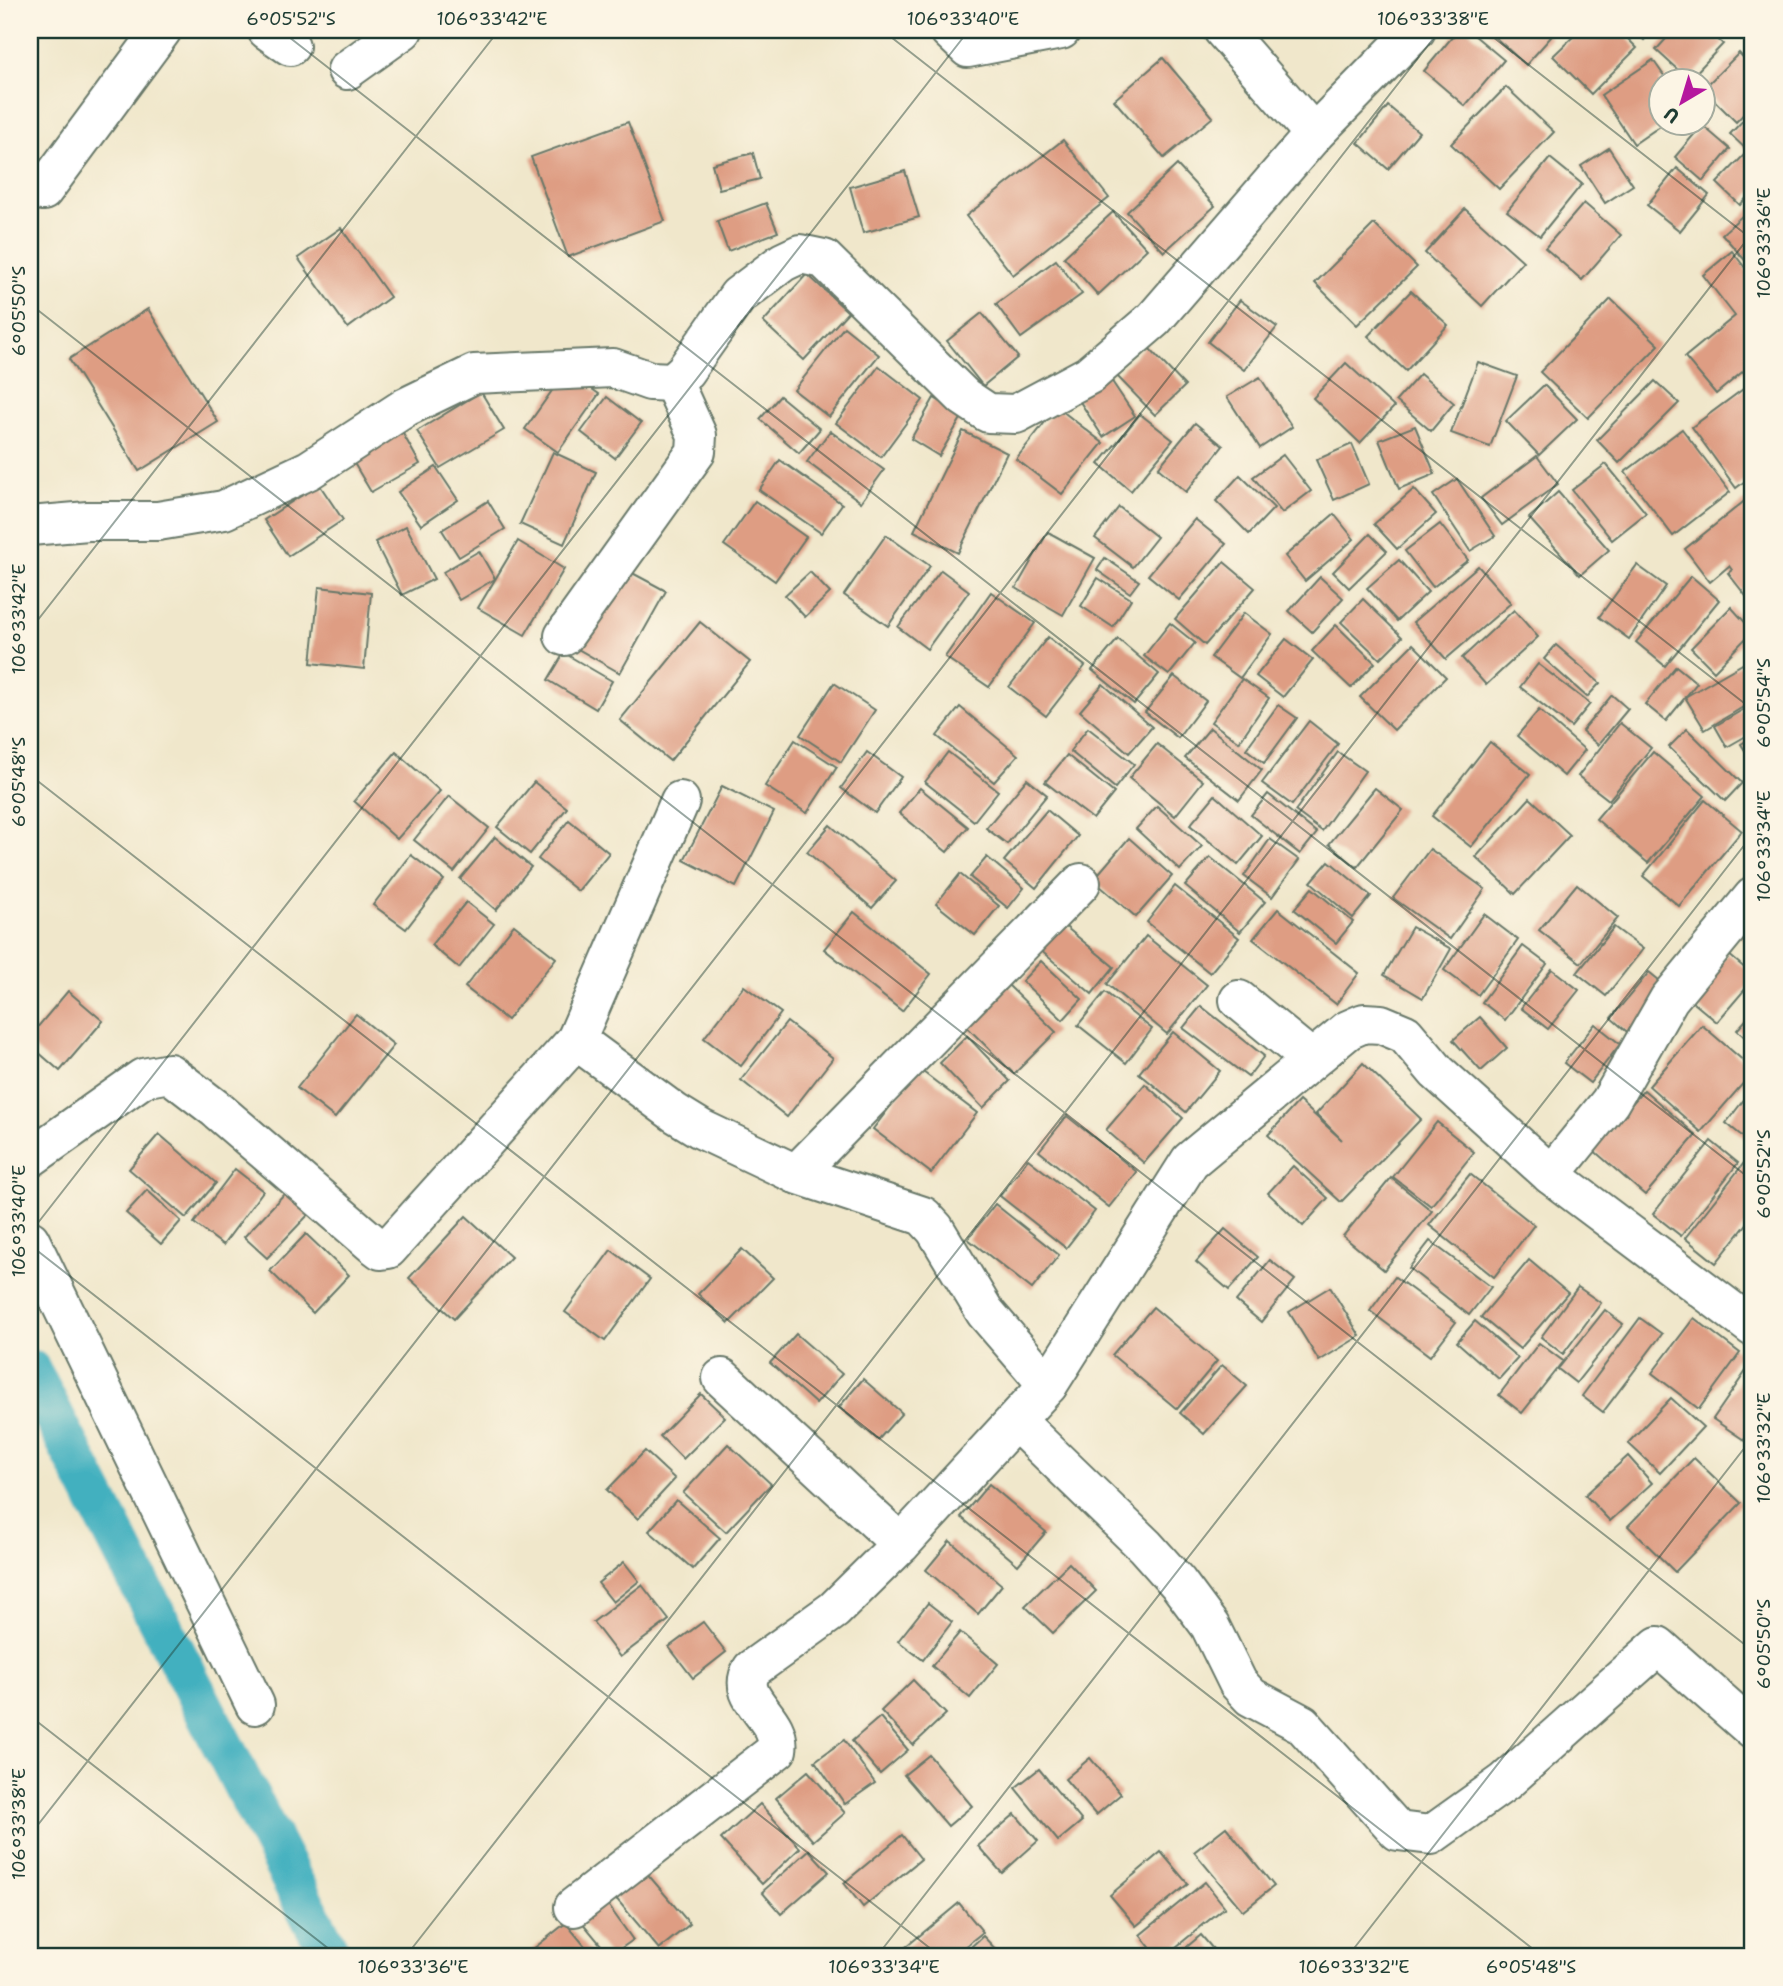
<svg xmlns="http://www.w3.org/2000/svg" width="1783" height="1986" viewBox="0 0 1783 1986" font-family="'Shantell Sans',sans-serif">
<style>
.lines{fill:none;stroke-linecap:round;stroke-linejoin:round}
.canal{stroke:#42b0bf;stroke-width:42}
.building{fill:#de9d83}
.minor-casing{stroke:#687869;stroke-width:42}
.minor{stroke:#fff;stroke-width:38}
.ticks{fill:none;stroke:#1f3d34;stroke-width:2;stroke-opacity:0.45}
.neatline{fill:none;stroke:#1f3d34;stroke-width:2.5}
.ticks-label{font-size:18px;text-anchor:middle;fill:#1f3d34}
</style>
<rect width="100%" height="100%" fill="#fcf5e5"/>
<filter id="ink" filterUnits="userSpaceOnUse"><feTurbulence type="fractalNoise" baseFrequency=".0143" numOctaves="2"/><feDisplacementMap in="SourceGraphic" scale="14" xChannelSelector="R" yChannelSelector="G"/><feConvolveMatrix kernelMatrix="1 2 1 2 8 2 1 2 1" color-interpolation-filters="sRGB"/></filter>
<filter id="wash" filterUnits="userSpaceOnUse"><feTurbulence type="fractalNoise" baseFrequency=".00686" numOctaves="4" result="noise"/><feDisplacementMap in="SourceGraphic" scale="28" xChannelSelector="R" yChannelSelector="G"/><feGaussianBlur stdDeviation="1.57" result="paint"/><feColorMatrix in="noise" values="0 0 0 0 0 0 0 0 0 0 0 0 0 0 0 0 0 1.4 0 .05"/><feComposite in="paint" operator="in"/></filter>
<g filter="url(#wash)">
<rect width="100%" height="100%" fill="#f0e7cb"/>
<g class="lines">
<polyline class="canal" points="30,1370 331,1956"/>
</g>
<g id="blocks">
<g class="building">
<polygon points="1458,30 1468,30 1504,60 1465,106 1424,71"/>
<polygon points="1487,30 1543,30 1551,37 1526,65"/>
<polygon points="1580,30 1619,30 1637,48 1591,94 1553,56"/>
<polygon points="1632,30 1653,30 1644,40"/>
<polygon points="1674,30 1707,30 1723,44 1689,80 1656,50"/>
<polygon points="1739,53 1753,68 1753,104 1736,122 1703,89"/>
<polygon points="1163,58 1213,117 1164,158 1114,100"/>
<polygon points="1653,60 1667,80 1660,80 1660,122 1666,122 1634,144 1601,95"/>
<polygon points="1506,87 1554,132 1499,189 1451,144"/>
<polygon points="1388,106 1419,132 1388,169 1358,143"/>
<polygon points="1752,111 1753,191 1740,205 1717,183 1748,151 1730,134"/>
<polygon points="628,122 665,221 568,257 531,157"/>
<polygon points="1702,125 1730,149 1703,181 1675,157"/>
<polygon points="1063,140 1109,198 1013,275 966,216"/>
<polygon points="1609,148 1633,185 1605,203 1581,166"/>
<polygon points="753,153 760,179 719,189 712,164"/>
<polygon points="1550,158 1582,184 1540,236 1507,211"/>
<polygon points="1177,165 1215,206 1164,252 1127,212"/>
<polygon points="1677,168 1709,195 1680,231 1647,205"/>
<polygon points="905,171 919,217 863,233 850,187"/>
<polygon points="766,203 778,232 728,251 717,221"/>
<polygon points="1584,203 1621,235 1582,280 1545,248"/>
<polygon points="1753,206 1753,264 1751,267 1722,234"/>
<polygon points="1465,209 1523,261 1482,306 1425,253"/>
<polygon points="1113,212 1147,249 1098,295 1064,257"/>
<polygon points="1374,224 1417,267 1357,325 1315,283"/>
<polygon points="341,228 390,297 348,328 298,258"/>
<polygon points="1732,251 1753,278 1753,363 1716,394 1685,357 1735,316 1703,275"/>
<polygon points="1056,260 1082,294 1021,338 996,304"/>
<polygon points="807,274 848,312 804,360 763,322"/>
<polygon points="1411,291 1448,325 1406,371 1368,336"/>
<polygon points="1611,299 1659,345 1588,418 1540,372"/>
<polygon points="1240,300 1277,327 1244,370 1208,342"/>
<polygon points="148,309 218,422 139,471 69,359"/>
<polygon points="982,313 1018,357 983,386 947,341"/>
<polygon points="844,327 879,355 829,417 794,390"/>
<polygon points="1146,345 1185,386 1155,415 1116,375"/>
<polygon points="1478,362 1517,376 1490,447 1451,433"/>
<polygon points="1346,363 1394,407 1360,443 1313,398"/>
<polygon points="879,366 923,400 881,457 836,423"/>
<polygon points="566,371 599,394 558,452 525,429"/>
<polygon points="1107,374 1135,416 1103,437 1075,394"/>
<polygon points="1420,374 1454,403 1431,431 1396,401"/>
<polygon points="1260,377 1292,427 1260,448 1227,397"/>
<polygon points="1655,381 1679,403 1619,463 1597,440"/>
<polygon points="1544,385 1577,419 1539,455 1506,421"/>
<polygon points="1746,387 1753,397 1753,475 1736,488 1692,427"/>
<polygon points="481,392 504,430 440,468 417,431"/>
<polygon points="780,396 820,429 799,453 760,419"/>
<polygon points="607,397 641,423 615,458 581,432"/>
<polygon points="934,398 963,415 939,456 911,439"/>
<polygon points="1057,407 1103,443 1062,494 1016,459"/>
<polygon points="1140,414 1173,440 1131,491 1099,464"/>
<polygon points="1195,423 1223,446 1186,492 1158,468"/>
<polygon points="398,425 420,464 371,492 348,453"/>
<polygon points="1415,426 1435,474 1399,489 1379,440"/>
<polygon points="1682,429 1730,492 1673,536 1625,472"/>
<polygon points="830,431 884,470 861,502 807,462"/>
<polygon points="963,431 1007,453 958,553 914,531"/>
<polygon points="1352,444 1369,484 1334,500 1316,460"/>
<polygon points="553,452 596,472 564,544 520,524"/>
<polygon points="1283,455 1311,491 1282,513 1253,477"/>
<polygon points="1537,456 1558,484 1502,525 1481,498"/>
<polygon points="780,460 842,504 821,533 759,490"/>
<polygon points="1606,464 1646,513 1612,540 1572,490"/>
<polygon points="436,467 458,500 421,525 398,492"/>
<polygon points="1240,475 1274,508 1249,534 1216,501"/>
<polygon points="1457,479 1495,536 1470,551 1433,495"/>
<polygon points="319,484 343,520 288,556 264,520"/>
<polygon points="1414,489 1436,514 1397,549 1374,524"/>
<polygon points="1558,492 1609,550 1580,575 1529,518"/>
<polygon points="1747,499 1753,506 1753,605 1728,573 1732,570 1729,566 1710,582 1685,549"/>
<polygon points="488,501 505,529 459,557 442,530"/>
<polygon points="755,501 806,537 775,581 724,545"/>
<polygon points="1119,507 1157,537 1133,567 1095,538"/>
<polygon points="1334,514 1354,539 1305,581 1285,556"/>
<polygon points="1195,519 1226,544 1179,600 1148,575"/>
<polygon points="1440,524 1468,560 1433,587 1405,551"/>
<polygon points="406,526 434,579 402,595 375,542"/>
<polygon points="1048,532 1095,558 1063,615 1016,588"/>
<polygon points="1370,534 1387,551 1349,588 1333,572"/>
<polygon points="886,535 930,566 888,626 844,595"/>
<polygon points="518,541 564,569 525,635 478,608"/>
<polygon points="479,551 495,579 459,600 443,572"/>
<polygon points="1105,558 1139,581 1130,593 1097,570"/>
<polygon points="1399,560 1428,592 1397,621 1367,588"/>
<polygon points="1224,562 1255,588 1205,645 1175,619"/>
<polygon points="1637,565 1666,586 1629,639 1599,617"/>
<polygon points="1478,566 1511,603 1446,659 1413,622"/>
<polygon points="623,568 666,591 620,673 578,649"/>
<polygon points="941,570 969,591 927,649 898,627"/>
<polygon points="810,572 830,593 805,617 785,595"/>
<polygon points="1691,576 1719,600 1665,666 1636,642"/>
<polygon points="1320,577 1343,598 1312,632 1289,611"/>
<polygon points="1098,578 1131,599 1113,627 1081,606"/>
<polygon points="319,587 371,593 364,669 311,663"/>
<polygon points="991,592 1035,623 989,687 945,657"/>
<polygon points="1363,599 1402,637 1380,659 1341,622"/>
<polygon points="1731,607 1753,631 1714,671 1691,648"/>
<polygon points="1514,610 1538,637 1486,685 1462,658"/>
<polygon points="1244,613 1272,634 1240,678 1211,657"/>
<polygon points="700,622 750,662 670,761 620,720"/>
<polygon points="1170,623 1195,643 1169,675 1144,656"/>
<polygon points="1336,625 1375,663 1351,688 1312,651"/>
<polygon points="1048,637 1085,666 1046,716 1009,687"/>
<polygon points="1118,639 1159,674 1134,704 1092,670"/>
<polygon points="1286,639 1313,660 1283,697 1256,676"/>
<polygon points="1413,644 1446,677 1394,730 1360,697"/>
<polygon points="1556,645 1600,683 1587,697 1544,659"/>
<polygon points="564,653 612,681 596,709 548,680"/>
<polygon points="1753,658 1753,701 1705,730 1685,697"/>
<polygon points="1538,664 1590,704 1571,727 1520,687"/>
<polygon points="1676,666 1697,683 1666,721 1645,704"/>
<polygon points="1174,676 1206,701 1178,738 1145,712"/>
<polygon points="1242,679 1269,698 1239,742 1211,722"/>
<polygon points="834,683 875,710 841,762 800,735"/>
<polygon points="1103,684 1152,727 1129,753 1080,711"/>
<polygon points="1612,695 1628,709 1598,745 1582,731"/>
<polygon points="1753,704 1753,732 1727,747 1715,726"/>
<polygon points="1278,705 1297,718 1264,763 1246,749"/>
<polygon points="960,707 1018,755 994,782 937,736"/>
<polygon points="1539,710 1585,750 1564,776 1517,736"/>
<polygon points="1309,721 1338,744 1292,805 1262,783"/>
<polygon points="1620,723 1651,748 1609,800 1578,776"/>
<polygon points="1088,728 1134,764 1115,788 1070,751"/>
<polygon points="1210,728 1262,770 1239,800 1185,758"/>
<polygon points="1687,729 1742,783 1725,801 1669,747"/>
<polygon points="1753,737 1753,763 1741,744"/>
<polygon points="795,740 837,767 807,813 765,786"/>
<polygon points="1490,742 1530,774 1471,847 1432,816"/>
<polygon points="1157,744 1203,781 1175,816 1129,778"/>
<polygon points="396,752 440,791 397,839 354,801"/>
<polygon points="867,752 901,777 875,813 841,788"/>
<polygon points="948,752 998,791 974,821 925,782"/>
<polygon points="1338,752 1365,771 1322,831 1295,811"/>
<polygon points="1653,752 1705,796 1648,863 1596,819"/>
<polygon points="1067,755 1114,793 1093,819 1045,782"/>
<polygon points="1027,779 1047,795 1007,844 986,828"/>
<polygon points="534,782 567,808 530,854 497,827"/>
<polygon points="722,786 774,812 736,887 684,860"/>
<polygon points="920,788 968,827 947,852 899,813"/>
<polygon points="1375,788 1403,810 1357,867 1329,844"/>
<polygon points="1268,794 1317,833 1300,854 1251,815"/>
<polygon points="1215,795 1262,836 1238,865 1190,825"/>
<polygon points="449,796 489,828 454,872 414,840"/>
<polygon points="1530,798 1570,835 1515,894 1476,857"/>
<polygon points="1705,800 1742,831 1679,906 1643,876"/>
<polygon points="1157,806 1202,846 1180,870 1136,829"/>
<polygon points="1047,810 1078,836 1036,888 1004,861"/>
<polygon points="569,820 609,853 578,891 538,859"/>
<polygon points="830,825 896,881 872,908 807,852"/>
<polygon points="495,837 531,867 496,910 460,879"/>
<polygon points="1129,838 1172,876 1136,917 1093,880"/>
<polygon points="1270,839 1299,860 1272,897 1244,876"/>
<polygon points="1430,849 1485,889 1450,939 1393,898"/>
<polygon points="411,855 444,880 406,929 373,905"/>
<polygon points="987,857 1024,888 1008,908 970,877"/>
<polygon points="1210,857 1265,902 1240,932 1185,886"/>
<polygon points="1329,861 1371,896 1353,918 1311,882"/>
<polygon points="960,874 999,906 975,935 936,904"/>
<polygon points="1577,884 1618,918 1581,963 1539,930"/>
<polygon points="1175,886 1239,938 1210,973 1147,922"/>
<polygon points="1312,888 1353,922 1336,943 1294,909"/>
<polygon points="466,902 494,924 459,968 431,945"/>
<polygon points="1753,903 1753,948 1731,928"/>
<polygon points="1278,909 1359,973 1336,1004 1253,939"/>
<polygon points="854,912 931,974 902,1011 824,949"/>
<polygon points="1484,914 1518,940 1478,995 1444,970"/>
<polygon points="1055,918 1114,967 1092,994 1033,944"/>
<polygon points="514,925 556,958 507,1020 465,987"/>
<polygon points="1412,927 1451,949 1423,998 1384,975"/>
<polygon points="1614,927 1643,949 1606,996 1577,973"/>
<polygon points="1146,936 1207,985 1167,1034 1107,984"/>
<polygon points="1523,946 1547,964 1505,1020 1482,1002"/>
<polygon points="1728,954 1753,975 1753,980 1717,1022 1689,999"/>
<polygon points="1041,961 1082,999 1063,1020 1022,981"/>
<polygon points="1552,969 1579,990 1548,1029 1521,1008"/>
<polygon points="1649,972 1671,990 1633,1037 1611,1018"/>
<polygon points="1005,982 1056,1032 1014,1074 964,1024"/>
<polygon points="744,986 781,1013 741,1066 704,1038"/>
<polygon points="68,991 103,1021 60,1071 30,1045 30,1036"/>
<polygon points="1105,992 1152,1029 1126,1063 1078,1025"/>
<polygon points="1201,1006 1264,1056 1248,1077 1183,1028"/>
<polygon points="1753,1012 1753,1045 1737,1030"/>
<polygon points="356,1014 394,1045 335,1118 297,1088"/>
<polygon points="1480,1017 1507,1048 1481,1071 1453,1040"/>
<polygon points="787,1022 833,1058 787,1117 741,1080"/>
<polygon points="1595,1024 1620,1044 1590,1083 1564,1063"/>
<polygon points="1702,1025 1753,1069 1753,1072 1701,1132 1649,1086"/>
<polygon points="1173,1032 1220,1071 1186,1112 1139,1073"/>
<polygon points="967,1036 1010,1081 983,1108 940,1063"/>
<polygon points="1363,1063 1421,1119 1341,1202 1268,1135 1299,1101 1342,1140 1316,1114"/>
<polygon points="919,1069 977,1113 931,1173 873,1129"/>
<polygon points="1145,1084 1183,1118 1144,1163 1106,1130"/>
<polygon points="1753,1088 1753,1145 1726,1123"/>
<polygon points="1644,1090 1696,1135 1645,1195 1592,1149"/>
<polygon points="1067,1116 1137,1172 1109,1207 1039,1151"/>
<polygon points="1437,1122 1474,1152 1431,1206 1393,1177"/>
<polygon points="159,1134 216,1183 186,1218 129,1169"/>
<polygon points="1711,1141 1738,1163 1681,1236 1653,1214"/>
<polygon points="1028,1159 1095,1211 1066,1248 1000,1196"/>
<polygon points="1744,1163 1753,1170 1753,1216 1716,1263 1685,1238"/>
<polygon points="1293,1166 1328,1198 1303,1226 1268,1193"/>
<polygon points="235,1169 263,1191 223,1245 194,1223"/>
<polygon points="1470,1174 1534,1225 1494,1277 1429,1225"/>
<polygon points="1391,1178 1432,1211 1384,1270 1343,1236"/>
<polygon points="147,1190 181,1221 161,1244 126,1213"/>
<polygon points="286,1192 309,1214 267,1258 244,1237"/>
<polygon points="995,1204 1059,1255 1032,1289 968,1239"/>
<polygon points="466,1216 511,1257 454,1319 409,1278"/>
<polygon points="1225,1229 1258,1257 1229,1290 1196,1262"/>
<polygon points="306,1234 349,1275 313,1313 270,1271"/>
<polygon points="1430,1241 1491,1287 1469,1315 1409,1268"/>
<polygon points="742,1249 773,1278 729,1323 698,1294"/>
<polygon points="611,1250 650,1279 605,1341 565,1312"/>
<polygon points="1270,1260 1295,1280 1261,1322 1236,1301"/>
<polygon points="1529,1260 1568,1293 1520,1349 1481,1317"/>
<polygon points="1395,1277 1456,1322 1430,1356 1370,1311"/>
<polygon points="1330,1287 1360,1336 1319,1361 1289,1312"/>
<polygon points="1578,1287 1601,1303 1563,1354 1541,1337"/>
<polygon points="1153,1307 1217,1361 1177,1409 1112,1355"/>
<polygon points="1605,1310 1623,1324 1576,1383 1558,1369"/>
<polygon points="1640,1318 1662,1334 1603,1412 1582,1396"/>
<polygon points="1694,1318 1740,1353 1699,1409 1652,1373"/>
<polygon points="1475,1321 1518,1358 1499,1379 1457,1342"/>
<polygon points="796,1334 842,1374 816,1404 770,1363"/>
<polygon points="1539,1343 1563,1361 1522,1413 1499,1395"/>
<polygon points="1753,1361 1753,1446 1713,1419"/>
<polygon points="1222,1365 1247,1386 1204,1434 1180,1413"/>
<polygon points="863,1379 902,1413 878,1440 839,1407"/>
<polygon points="701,1394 725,1417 683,1459 660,1436"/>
<polygon points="1671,1398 1703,1427 1660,1473 1628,1443"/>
<polygon points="728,1444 771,1484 726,1532 683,1493"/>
<polygon points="645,1451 675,1479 638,1519 607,1490"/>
<polygon points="1628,1456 1652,1483 1610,1521 1585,1495"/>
<polygon points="1694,1458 1741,1503 1675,1572 1628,1526"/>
<polygon points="989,1484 1046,1532 1018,1565 961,1517"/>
<polygon points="676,1500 720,1538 693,1569 649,1531"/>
<polygon points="950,1541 1002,1585 978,1614 926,1570"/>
<polygon points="624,1562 639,1581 613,1602 598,1583"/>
<polygon points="1069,1563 1096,1591 1053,1633 1025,1606"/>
<polygon points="642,1585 669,1620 620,1657 593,1622"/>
<polygon points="928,1603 952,1622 923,1660 898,1641"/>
<polygon points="703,1622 726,1652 693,1678 669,1647"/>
<polygon points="960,1632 998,1664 970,1698 932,1666"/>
<polygon points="913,1680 946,1714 913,1745 881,1711"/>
<polygon points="880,1717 908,1750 880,1774 852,1741"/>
<polygon points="844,1740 875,1783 845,1804 815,1761"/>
<polygon points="929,1755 972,1806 948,1826 904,1775"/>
<polygon points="1090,1758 1121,1794 1096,1815 1065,1779"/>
<polygon points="1039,1769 1082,1821 1058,1841 1015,1788"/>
<polygon points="808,1771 845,1813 813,1841 776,1798"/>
<polygon points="760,1804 800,1848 762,1884 721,1839"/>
<polygon points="1015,1814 1038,1841 1002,1873 978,1846"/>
<polygon points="1226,1827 1274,1886 1243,1911 1194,1852"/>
<polygon points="902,1835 921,1859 863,1907 844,1883"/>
<polygon points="809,1850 829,1872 781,1914 762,1892"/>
<polygon points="1161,1852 1188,1884 1136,1926 1110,1895"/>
<polygon points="645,1871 690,1924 659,1949 614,1896"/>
<polygon points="1205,1882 1225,1907 1165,1956 1157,1956 1140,1935"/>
<polygon points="606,1902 633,1940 610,1956 581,1921"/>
<polygon points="959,1903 983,1932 953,1956 906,1956 901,1951"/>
<polygon points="566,1923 593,1956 531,1956 528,1953"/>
<polygon points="1201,1935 1219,1956 1176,1956"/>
<polygon points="983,1936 1002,1956 961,1956"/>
</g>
</g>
</g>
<g filter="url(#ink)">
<use href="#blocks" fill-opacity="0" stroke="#687869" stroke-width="2"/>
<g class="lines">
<g class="minor-casing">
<g id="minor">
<polyline points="267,30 290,46"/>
<polyline points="949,30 968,48 1061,30"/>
<polyline points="1223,30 1314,134"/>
<polyline points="347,70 403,30"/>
<polyline points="43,191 162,30"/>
<polyline points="30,526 88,521 158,521 224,510 309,470 406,407 474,374 613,368 650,381 673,382 685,371 738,296 783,262 800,254 824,259 964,397 988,413 1016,414 1089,375 1154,319 1314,134 1416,30"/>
<polyline points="564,636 696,452 697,435 673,382"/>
<polyline points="1239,1000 1311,1059"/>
<polyline points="576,1040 680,801"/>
<polyline points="30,1158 143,1078 169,1073 216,1109 373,1244 381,1250 388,1249 576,1040 675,1113 701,1129 796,1174 923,1216 935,1229 985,1312 1048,1385"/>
<polyline points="796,1174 1081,883"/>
<polyline points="1551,1175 1753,1327"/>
<polyline points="30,1240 255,1705"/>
<polyline points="722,1378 901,1544"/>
<polyline points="1016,1421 1145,1546 1178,1583 1210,1626 1238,1683 1251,1697 1302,1724 1398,1831 1431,1835 1505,1782 1658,1646 1753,1730"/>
<path d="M574 1907 777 1750C783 1717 733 1700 752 1669L834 1610 901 1544 1048 1385 1190 1161 1348 1030 1364 1023 1381 1024 1405 1034 1437 1072 1551 1175 1610 1102 1669 999 1753 897"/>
</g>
</g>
<use href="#minor" class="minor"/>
</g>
</g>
<path class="ticks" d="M280 30 1753 1181M882 30 1753 710M1484 30 1753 240M30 304 1753 1651M30 630 499 30M30 775 1542 1956M30 1233 969 30M30 1245 940 1956M30 1716 338 1956M30 1835 1440 30M406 1956 1753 232M877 1956 1753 834M1348 1956 1753 1437"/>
<rect width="1783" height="1986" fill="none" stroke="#fcf5e5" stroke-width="77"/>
<g transform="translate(1682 102) rotate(218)"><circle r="33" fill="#fcf5e5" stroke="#a4ab9e" stroke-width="2"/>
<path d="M0-5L12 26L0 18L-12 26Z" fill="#b5179e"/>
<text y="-10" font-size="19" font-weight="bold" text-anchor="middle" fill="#1f3d34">U</text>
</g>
<rect x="38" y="38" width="1706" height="1910" class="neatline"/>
<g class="ticks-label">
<text x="291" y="25">6°05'52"S</text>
<text x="492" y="25">106°33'42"E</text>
<text x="963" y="25">106°33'40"E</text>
<text x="1433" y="25">106°33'38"E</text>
<text transform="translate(1764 243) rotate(-90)" y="6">106°33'36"E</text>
<text transform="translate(19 311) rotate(-90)" y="6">6°05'50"S</text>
<text transform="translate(19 619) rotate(-90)" y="6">106°33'42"E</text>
<text transform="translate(1764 703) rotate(-90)" y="6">6°05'54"S</text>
<text transform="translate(19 782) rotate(-90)" y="6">6°05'48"S</text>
<text transform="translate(1764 846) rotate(-90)" y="6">106°33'34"E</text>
<text transform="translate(1764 1174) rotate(-90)" y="6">6°05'52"S</text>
<text transform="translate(19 1221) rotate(-90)" y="6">106°33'40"E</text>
<text transform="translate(1764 1448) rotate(-90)" y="6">106°33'32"E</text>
<text transform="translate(1764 1644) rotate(-90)" y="6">6°05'50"S</text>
<text transform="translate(19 1824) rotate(-90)" y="6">106°33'38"E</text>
<text x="413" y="1973">106°33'36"E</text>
<text x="884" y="1973">106°33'34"E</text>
<text x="1354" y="1973">106°33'32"E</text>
<text x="1531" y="1973">6°05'48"S</text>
</g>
</svg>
